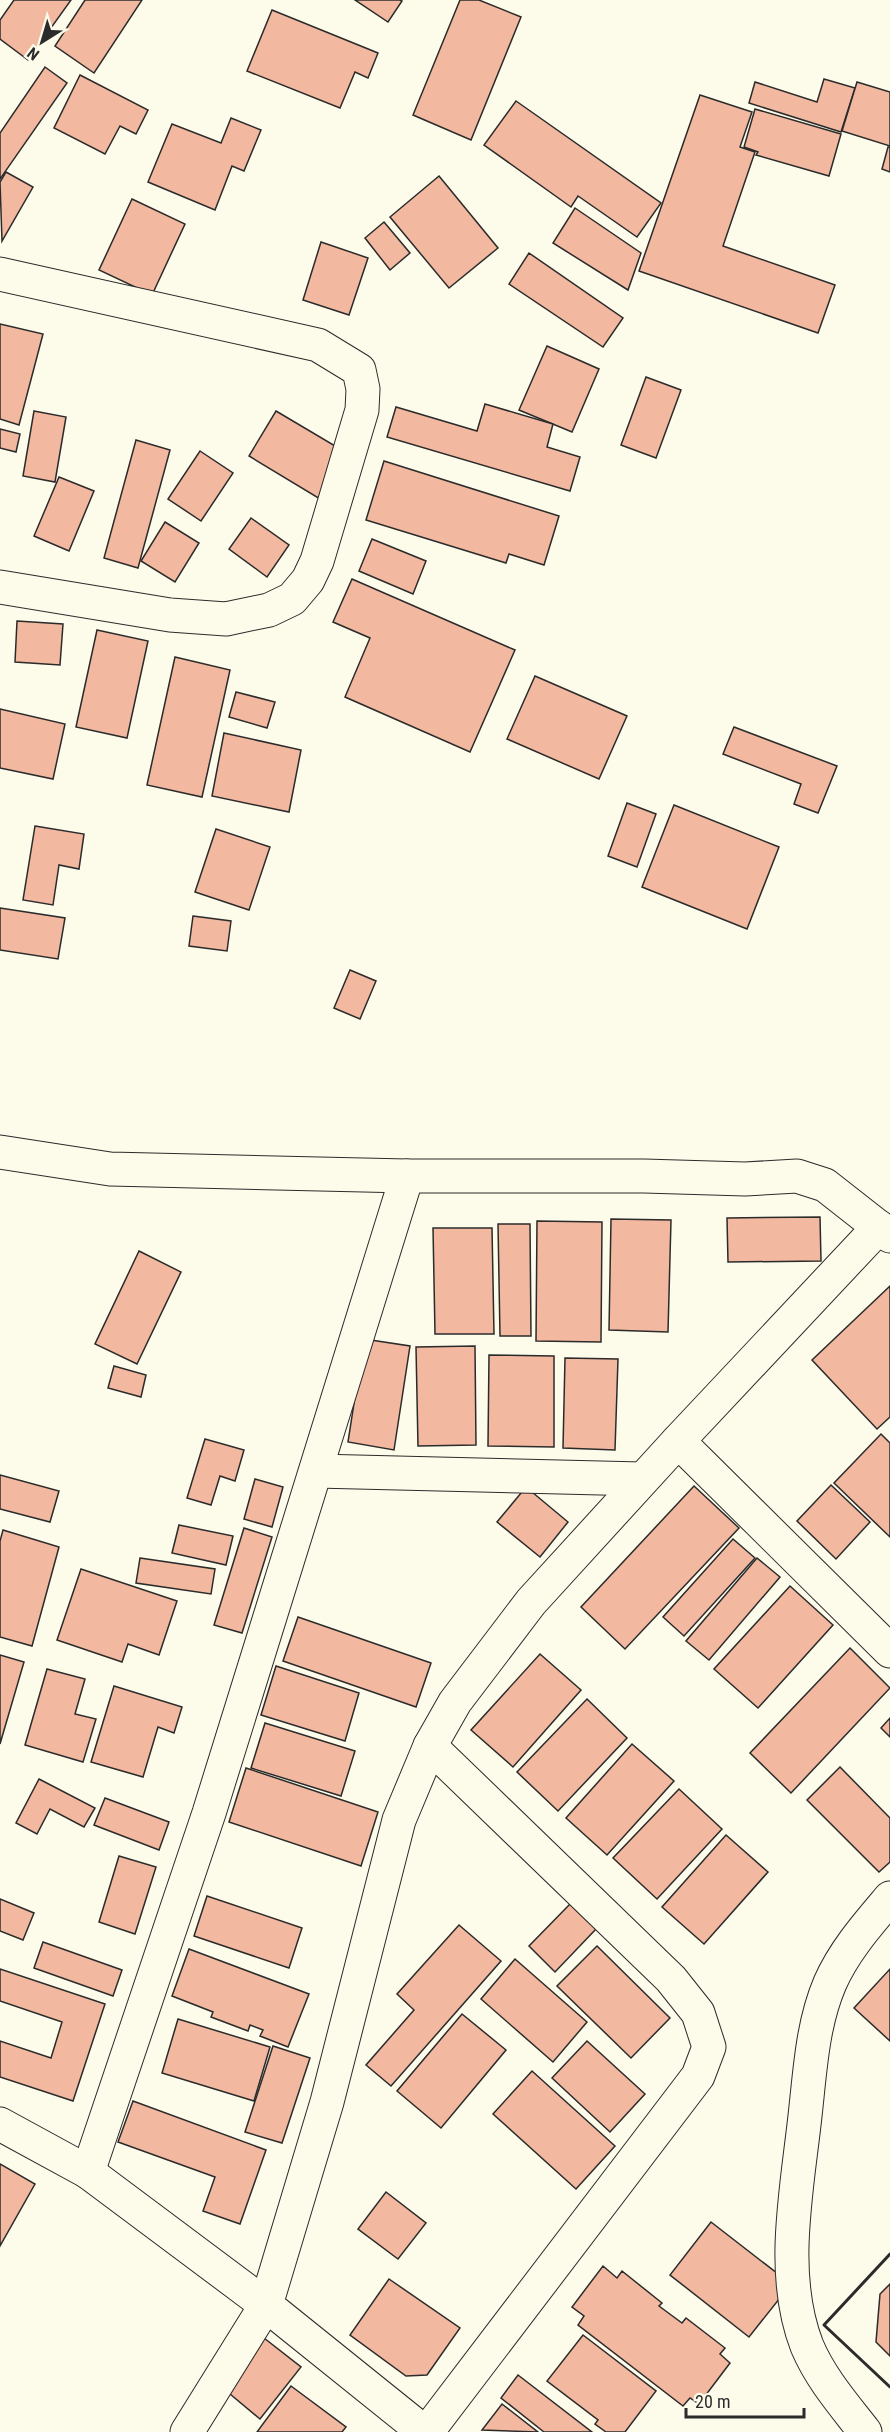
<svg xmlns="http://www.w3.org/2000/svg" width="890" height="2432" viewBox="0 0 890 2432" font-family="'Roboto Condensed',sans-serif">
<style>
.building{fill:#f2b8a0;stroke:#2b2b2b;stroke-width:1.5}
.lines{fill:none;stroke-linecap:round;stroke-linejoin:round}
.minor-casing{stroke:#2b2b2b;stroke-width:35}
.minor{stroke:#fdfbea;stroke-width:33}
.wall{stroke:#2b2b2b;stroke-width:3}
</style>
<rect width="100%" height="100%" fill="#fdfbea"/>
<g class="building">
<polygon points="14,0 71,0 28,60 0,39 0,20"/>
<polygon points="85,0 142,0 94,73 55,46"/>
<polygon points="355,0 400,0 402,1 388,22"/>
<polygon points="460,0 479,0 521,17 471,140 413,115"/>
<polygon points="272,10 378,53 368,78 355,72 340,108 247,71"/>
<polygon points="45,67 67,83 0,179 0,133"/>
<polygon points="80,75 148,110 136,134 120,126 105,154 54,128"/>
<polygon points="824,79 855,88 841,132 749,103 755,82 817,102"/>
<polygon points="857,82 890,92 890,146 842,131"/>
<polygon points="700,95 752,112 740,147 755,152 723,246 835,285 818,333 639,271"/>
<polygon points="516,101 661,203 637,237 578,196 571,207 484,145"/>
<polygon points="755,109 841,134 829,176 756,155 758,152 744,147"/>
<polygon points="231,118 261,130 244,171 232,166 215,210 148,182 172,124 221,143"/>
<polygon points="888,147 890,147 890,172 882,169"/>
<polygon points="6,172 33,187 2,241 0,182"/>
<polygon points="439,176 498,248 449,288 390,217"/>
<polygon points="132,199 185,224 152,295 99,270"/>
<polygon points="575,208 641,253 628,290 553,243"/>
<polygon points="384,222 410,253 390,270 365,238"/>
<polygon points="321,242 368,258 349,315 303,300"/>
<polygon points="529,253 623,318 603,347 509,284"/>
<polygon points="0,324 43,334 19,425 0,419"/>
<polygon points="547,346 599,369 572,432 519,410"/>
<polygon points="646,377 681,390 656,458 621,445"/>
<polygon points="485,404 553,424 547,447 580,457 570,491 387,437 396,407 477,431"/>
<polygon points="34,411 66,417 55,482 23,476"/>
<polygon points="276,411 347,453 320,499 249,456"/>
<polygon points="0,429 20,434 16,452 0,448"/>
<polygon points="136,440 170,450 138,568 104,558"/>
<polygon points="200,451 233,473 201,521 168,499"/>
<polygon points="384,461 559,516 544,565 509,554 506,563 366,520"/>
<polygon points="59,477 94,491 69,551 34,536"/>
<polygon points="251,518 289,545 267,577 229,549"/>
<polygon points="165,522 199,543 175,582 141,561"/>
<polygon points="372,539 426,561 413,594 359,571"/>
<polygon points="352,579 515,650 470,752 345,697 370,638 333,622"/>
<polygon points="17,621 63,624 60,665 15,662"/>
<polygon points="97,630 148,641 127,738 76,727"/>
<polygon points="175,657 230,670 202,797 147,785"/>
<polygon points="535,676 627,716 599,779 507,739"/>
<polygon points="236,692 275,702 267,728 229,717"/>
<polygon points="0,709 65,724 53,779 0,768"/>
<polygon points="734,727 837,766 818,813 794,804 801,784 723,754"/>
<polygon points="224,733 301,750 289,812 212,796"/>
<polygon points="627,803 656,814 637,867 608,856"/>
<polygon points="674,805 779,847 747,929 642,887"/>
<polygon points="35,826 84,834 79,869 59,865 53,905 23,900"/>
<polygon points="216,829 270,847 249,910 195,892"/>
<polygon points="0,908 65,918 58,959 0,950"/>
<polygon points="193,916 231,921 227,951 189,946"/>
<polygon points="350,970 376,981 360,1019 334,1008"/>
<polygon points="820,1217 821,1261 728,1262 727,1218"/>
<polygon points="611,1219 671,1220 668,1332 609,1330"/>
<polygon points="537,1221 602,1222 601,1342 536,1341"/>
<polygon points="498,1224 530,1224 531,1336 500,1336"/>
<polygon points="433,1228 492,1228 494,1334 435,1334"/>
<polygon points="139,1251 181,1272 137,1364 95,1344"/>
<polygon points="890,1286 890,1417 877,1429 812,1360"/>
<polygon points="364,1339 410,1346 394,1450 348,1442"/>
<polygon points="475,1346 476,1445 418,1446 416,1347"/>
<polygon points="489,1355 554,1356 554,1447 488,1446"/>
<polygon points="565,1358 618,1359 615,1450 563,1448"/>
<polygon points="114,1366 146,1375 141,1397 108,1388"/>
<polygon points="881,1434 890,1443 890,1537 834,1483"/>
<polygon points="205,1439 244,1450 235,1481 220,1476 211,1505 187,1498"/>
<polygon points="0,1475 59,1491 50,1522 0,1509"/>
<polygon points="255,1479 283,1487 272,1527 244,1519"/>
<polygon points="831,1485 870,1522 836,1559 797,1521"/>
<polygon points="694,1486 739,1528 625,1649 581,1607"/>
<polygon points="526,1487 568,1522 540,1557 497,1522"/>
<polygon points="179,1525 233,1536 226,1565 172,1553"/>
<polygon points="244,1528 272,1537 242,1633 214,1625"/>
<polygon points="3,1530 59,1547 32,1646 0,1637 0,1541"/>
<polygon points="733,1539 755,1558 684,1636 663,1617"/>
<polygon points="140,1558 215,1569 211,1594 136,1583"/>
<polygon points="757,1558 780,1577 709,1660 686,1641"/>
<polygon points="81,1569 177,1601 159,1655 128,1644 122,1662 57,1640"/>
<polygon points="790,1586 833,1625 758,1708 714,1669"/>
<polygon points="298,1617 431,1663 416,1707 283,1661"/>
<polygon points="850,1648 890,1688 791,1793 750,1753"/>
<polygon points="540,1654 581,1690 513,1767 471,1730"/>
<polygon points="0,1655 24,1662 0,1744"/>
<polygon points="276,1666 359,1693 345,1741 261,1715"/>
<polygon points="47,1669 85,1679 75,1714 96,1719 83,1762 25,1745"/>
<polygon points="114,1686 182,1707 174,1733 158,1727 143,1777 91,1762"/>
<polygon points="587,1699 627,1738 558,1811 517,1772"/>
<polygon points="890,1718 890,1737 881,1728"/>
<polygon points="265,1723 355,1751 341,1796 251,1768"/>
<polygon points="632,1744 674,1781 607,1855 566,1818"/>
<polygon points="840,1767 890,1818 890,1862 879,1872 807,1800"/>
<polygon points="246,1768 378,1812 361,1866 229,1822"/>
<polygon points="39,1779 95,1808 84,1827 50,1809 37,1834 16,1823"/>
<polygon points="679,1789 722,1829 657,1899 613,1858"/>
<polygon points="105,1798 169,1822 159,1850 94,1825"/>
<polygon points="726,1835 768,1872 704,1944 662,1907"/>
<polygon points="119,1856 156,1867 135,1934 99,1922"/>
<polygon points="207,1896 302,1928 289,1968 194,1936"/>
<polygon points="0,1899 34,1913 23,1940 0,1931"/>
<polygon points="570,1904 596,1929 555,1972 529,1946"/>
<polygon points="459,1925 501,1961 391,2086 366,2065 414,2010 397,1994"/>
<polygon points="43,1942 122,1970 113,1996 34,1968"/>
<polygon points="597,1946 670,2018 631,2058 557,1986"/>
<polygon points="189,1949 309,1994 288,2047 260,2036 263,2030 250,2025 248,2031 211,2017 213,2012 172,1996"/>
<polygon points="515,1959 587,2022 553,2062 481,1999"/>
<polygon points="0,1969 105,2004 73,2101 0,2077 0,2041 51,2058 62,2022 0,2001"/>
<polygon points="890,1969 890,2041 854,2008"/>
<polygon points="462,2014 506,2050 441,2128 397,2091"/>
<polygon points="178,2019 270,2047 254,2101 162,2073"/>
<polygon points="587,2041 645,2094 610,2132 552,2078"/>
<polygon points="273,2046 310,2058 282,2143 245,2132"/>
<polygon points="532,2071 615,2146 576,2189 493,2114"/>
<polygon points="133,2101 266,2150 240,2224 203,2211 215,2177 118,2142"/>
<polygon points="0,2164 35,2184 0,2246"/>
<polygon points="386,2192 426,2223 398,2259 358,2229"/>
<polygon points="711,2222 791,2284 749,2337 670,2275"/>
<polygon points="603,2266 617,2278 622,2271 662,2303 659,2306 682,2323 686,2318 725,2348 720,2354 730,2363 699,2404 690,2398 683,2406 578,2325 584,2316 572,2307"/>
<polygon points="389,2279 460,2328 427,2375 406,2376 350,2335"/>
<polygon points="890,2284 890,2356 876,2342 880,2294"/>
<polygon points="583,2335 656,2391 625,2432 606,2432 595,2424 598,2420 547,2381"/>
<polygon points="264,2338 301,2367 260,2419 224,2389"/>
<polygon points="518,2375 592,2432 544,2432 501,2398"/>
<polygon points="291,2386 346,2427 342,2432 257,2432"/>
<polygon points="502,2404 538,2432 482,2430"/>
</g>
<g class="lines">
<g class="minor-casing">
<g id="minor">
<polyline points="0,274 318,345 359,370 363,389 362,410 317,561 308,580 292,599 269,610 226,619 170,615 0,587"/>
<polyline points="0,1152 110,1169 407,1176 644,1176 745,1179 797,1176 825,1185 890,1236"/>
<polyline points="678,1441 890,1651"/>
<polyline points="316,1471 642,1479"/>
<polyline points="0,2124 88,2172 266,2305 424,2432"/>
<polyline points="88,2172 209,1813 407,1176"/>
<polyline points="187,2432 266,2305 327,2102 399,1820 430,1746 455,1702 531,1602 678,1441 879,1227"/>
<polyline points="427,2432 698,2076 709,2047 698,2013 671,1979 430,1746"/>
<path d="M865 2432C844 2405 821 2379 807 2346 779 2274 797 2190 805 2116 810 2072 812 2025 830 1983 844 1951 868 1924 890 1898"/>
</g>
</g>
<use href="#minor" class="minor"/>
<polyline class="wall" points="890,2254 824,2325 890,2387"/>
</g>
<g transform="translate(42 42) rotate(217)" stroke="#fdfbea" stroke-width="4.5" paint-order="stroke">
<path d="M0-4.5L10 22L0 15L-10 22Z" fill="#2b2b2b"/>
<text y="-9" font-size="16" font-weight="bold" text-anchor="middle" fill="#2b2b2b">N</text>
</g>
<path d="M686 2408v9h118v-9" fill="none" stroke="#2b2b2b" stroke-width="3"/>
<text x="695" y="2408" font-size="18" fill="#2b2b2b" stroke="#fdfbea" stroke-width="4.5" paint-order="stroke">20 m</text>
</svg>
